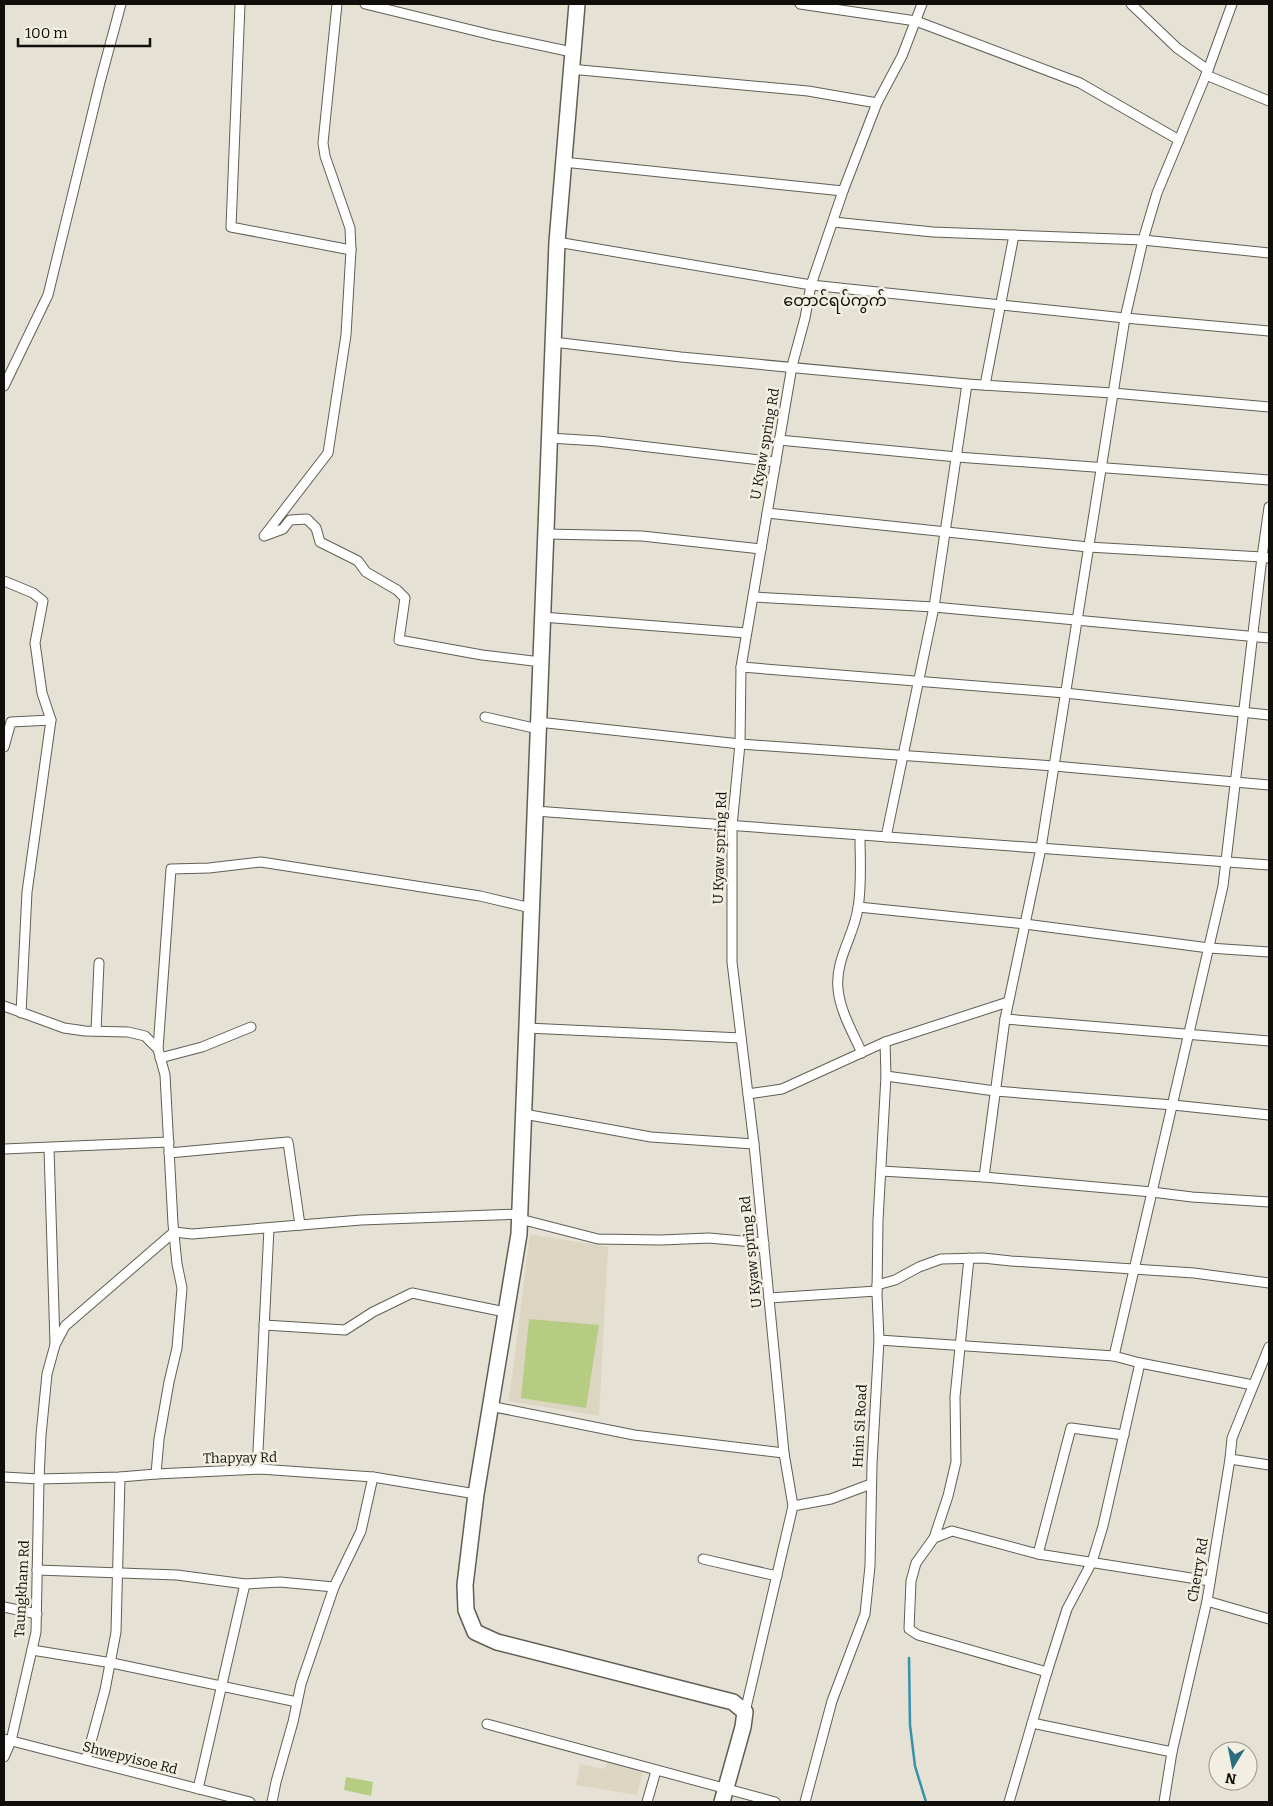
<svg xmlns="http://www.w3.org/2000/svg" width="1273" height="1806" viewBox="0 0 1273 1806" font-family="Bitter,'Noto Sans Myanmar',serif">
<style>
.built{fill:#dbd5c2}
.green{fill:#b6cc83}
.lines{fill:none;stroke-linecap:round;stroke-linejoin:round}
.stream{stroke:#3691ac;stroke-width:2.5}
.street-casing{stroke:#615e54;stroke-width:11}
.highway-casing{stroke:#615e54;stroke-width:18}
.street{stroke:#fff;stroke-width:9}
.highway{stroke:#fff;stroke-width:15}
.labels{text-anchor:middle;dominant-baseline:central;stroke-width:5;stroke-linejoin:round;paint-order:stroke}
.street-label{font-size:14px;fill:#100f0b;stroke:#f2efe2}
.quarter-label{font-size:16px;fill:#100f0b;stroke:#f2efe2}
</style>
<rect width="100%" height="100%" fill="#e5e1d5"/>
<g class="built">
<polygon points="530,1234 608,1247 599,1416 509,1401"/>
<polygon points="608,1761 643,1770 637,1795 576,1785 580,1764 605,1769"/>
</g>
<g class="green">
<polygon points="529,1319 599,1325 586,1408 521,1398"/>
<polygon points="346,1777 373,1782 371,1796 344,1790"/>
</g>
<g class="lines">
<polyline class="stream" points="909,1658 910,1725 915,1766 926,1802"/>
<g class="street-casing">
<g id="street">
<polyline points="240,4 231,227 351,250"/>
<polyline points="337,4 323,143 325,156 350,228 351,250 346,335 328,453 264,536 283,529 290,520 307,519 316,528 320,542 358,561 366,572 397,590 405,598 399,640 482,655 541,662"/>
<polyline points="365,4 492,35 572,52"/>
<polyline points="800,4 916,21 1080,83 1179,140"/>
<polyline points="1131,4 1177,48 1208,70"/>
<polyline points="570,69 808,91 877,103"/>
<polyline points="1206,75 1269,101"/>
<polyline points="563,162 843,191"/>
<polyline points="833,222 933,232 1143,240 1269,253"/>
<polyline points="557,242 811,285 1125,318 1269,331"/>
<polyline points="553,342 681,357 967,384 1113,393 1269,407"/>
<polyline points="985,385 1014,235"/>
<polyline points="4,386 48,295 100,82 121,4"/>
<polyline points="549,438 598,441 776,462"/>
<polyline points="779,440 957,457 1269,480"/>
<polyline points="767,513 1088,547 1262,557 1269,507"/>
<polyline points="546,534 642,536 761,549"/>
<polyline points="4,581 33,593 43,601 35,643 42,693 51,720 27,892 21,1013"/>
<polyline points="753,597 934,607 1269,638"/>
<polyline points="542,617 746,633"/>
<polyline points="741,667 1065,693 1269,715"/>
<polyline points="485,717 538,729"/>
<polyline points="538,722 740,744 1054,766 1269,785"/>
<polyline points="4,747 11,722 51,720"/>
<polyline points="535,811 1269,865"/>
<path d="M860 835C860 859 862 884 858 908 854 936 835 959 838 989 840 1011 853 1033 862 1053"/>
<polyline points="886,837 934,607 967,384"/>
<polyline points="858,907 1025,924 1209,948 1269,952"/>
<polyline points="4,1006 64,1028 85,1031 128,1032 145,1036 158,1049 165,1075 173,1224 177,1264 182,1288 177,1348 169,1382 159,1439 156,1474"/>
<polyline points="1005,1019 1269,1041"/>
<polyline points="527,1028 741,1038"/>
<polyline points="96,1031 99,963"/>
<polyline points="158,1049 171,869 209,868 261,862 480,896 531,908"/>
<polyline points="160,1058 202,1047 251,1027"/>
<polyline points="886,1076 995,1091 1173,1105 1269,1115"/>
<polyline points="748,1094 782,1089 885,1042 1008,1002"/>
<polyline points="524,1114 651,1137 754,1144"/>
<polyline points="49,1148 55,1344"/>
<polyline points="4,1149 169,1142"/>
<polyline points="169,1153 288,1142 300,1225"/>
<polyline points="881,1171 984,1177 1152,1192 1192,1197 1269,1202"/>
<polyline points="984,1177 1005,1019 1041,848 1125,318 1143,240 1157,193 1208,70 1232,4"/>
<polyline points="520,1219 598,1239 661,1240 709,1238 764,1243"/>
<polyline points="877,1285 895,1280 919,1267 941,1259 983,1258 1011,1261 1194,1273 1269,1283"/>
<polyline points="769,1298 877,1291"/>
<polyline points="264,1325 345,1330 373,1312 412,1293 505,1312"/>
<polyline points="879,1340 1114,1356 1140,1363 1253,1385"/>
<polyline points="1114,1356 1223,886 1262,557 1269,558"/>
<polyline points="490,1406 634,1435 784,1453"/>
<polyline points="1230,1459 1269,1465"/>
<polyline points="260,1469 258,1451 269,1228"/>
<polyline points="4,1477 39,1479 120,1477 156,1474 260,1469 373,1477 476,1494"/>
<polyline points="793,1506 831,1499 871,1484"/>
<polyline points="934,1538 948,1496 956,1462 955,1397 969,1258"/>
<polyline points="1038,1554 1071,1428 1124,1435"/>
<polyline points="703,1559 777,1576"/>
<polyline points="37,1570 177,1575 245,1584 280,1582 334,1587"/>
<polyline points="1207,1601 1269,1619"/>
<polyline points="4,1607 37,1614"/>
<polyline points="32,1650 112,1663 297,1702"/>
<polyline points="1047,1672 918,1635 909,1629 911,1581 916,1563 934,1538 952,1531 1038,1554 1210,1581"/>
<polyline points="745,1712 793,1506 784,1453 754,1144 732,962 732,826 740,744 741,667 792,366 805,318 811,285 843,191 877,103 902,56 922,4"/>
<polyline points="1032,1723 1172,1752"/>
<polyline points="487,1724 775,1802"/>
<polyline points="4,1739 250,1802"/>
<polyline points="4,1757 11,1741 36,1632 39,1479 41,1435 47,1374 55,1345 65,1326 174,1232 192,1234 361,1220 520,1214"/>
<polyline points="86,1760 105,1690 116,1632 120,1477"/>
<polyline points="198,1789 245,1584"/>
<polyline points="272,1802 276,1782 293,1722 301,1684 334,1587 361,1531 373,1477"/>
<polyline points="647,1802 656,1771"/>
<polyline points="805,1802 832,1701 865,1614 870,1566 872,1464 879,1340 877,1294 878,1220 886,1076 885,1042"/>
<polyline points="1009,1802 1047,1672 1067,1609 1092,1562 1103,1526 1140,1363"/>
<polyline points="1164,1802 1172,1752 1207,1601 1230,1459 1232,1438 1269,1347"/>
</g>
</g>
<g class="highway-casing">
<polyline id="highway" points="577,4 557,242 519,1234 476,1494 465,1585 466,1610 475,1632 497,1642 733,1702 745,1712 743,1727 722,1802"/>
</g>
<use href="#street" class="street"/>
<use href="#highway" class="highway"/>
</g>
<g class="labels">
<g class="street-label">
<text transform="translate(765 444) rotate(-80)">U Kyaw spring Rd</text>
<text transform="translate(720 848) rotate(-88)">U Kyaw spring Rd</text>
<text transform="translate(751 1252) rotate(-96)">U Kyaw spring Rd</text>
<text transform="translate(860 1426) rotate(-87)">Hnin Si Road</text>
<text transform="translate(240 1458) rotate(-1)">Thapyay Rd</text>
<text transform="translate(1198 1570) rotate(-80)">Cherry Rd</text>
<text transform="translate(22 1589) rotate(-87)">Taungkham Rd</text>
<text transform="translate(130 1758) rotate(14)">Shwepyisoe Rd</text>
</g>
<g class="quarter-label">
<text x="835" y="300">တောင်ရပ်ကွက်</text>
</g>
</g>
<rect width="1273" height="1806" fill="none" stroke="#100f0b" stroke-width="10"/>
<g transform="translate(1233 1766) rotate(190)"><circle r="24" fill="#f2efe2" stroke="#98958c"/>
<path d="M0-4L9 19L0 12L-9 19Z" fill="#2b6e7f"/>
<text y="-8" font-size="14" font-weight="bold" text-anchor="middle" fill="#100f0b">N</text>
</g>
<path d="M18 38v8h132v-8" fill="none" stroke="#100f0b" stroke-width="2.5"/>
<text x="25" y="38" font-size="15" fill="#100f0b" stroke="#f2efe2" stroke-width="4" paint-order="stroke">100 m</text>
</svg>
